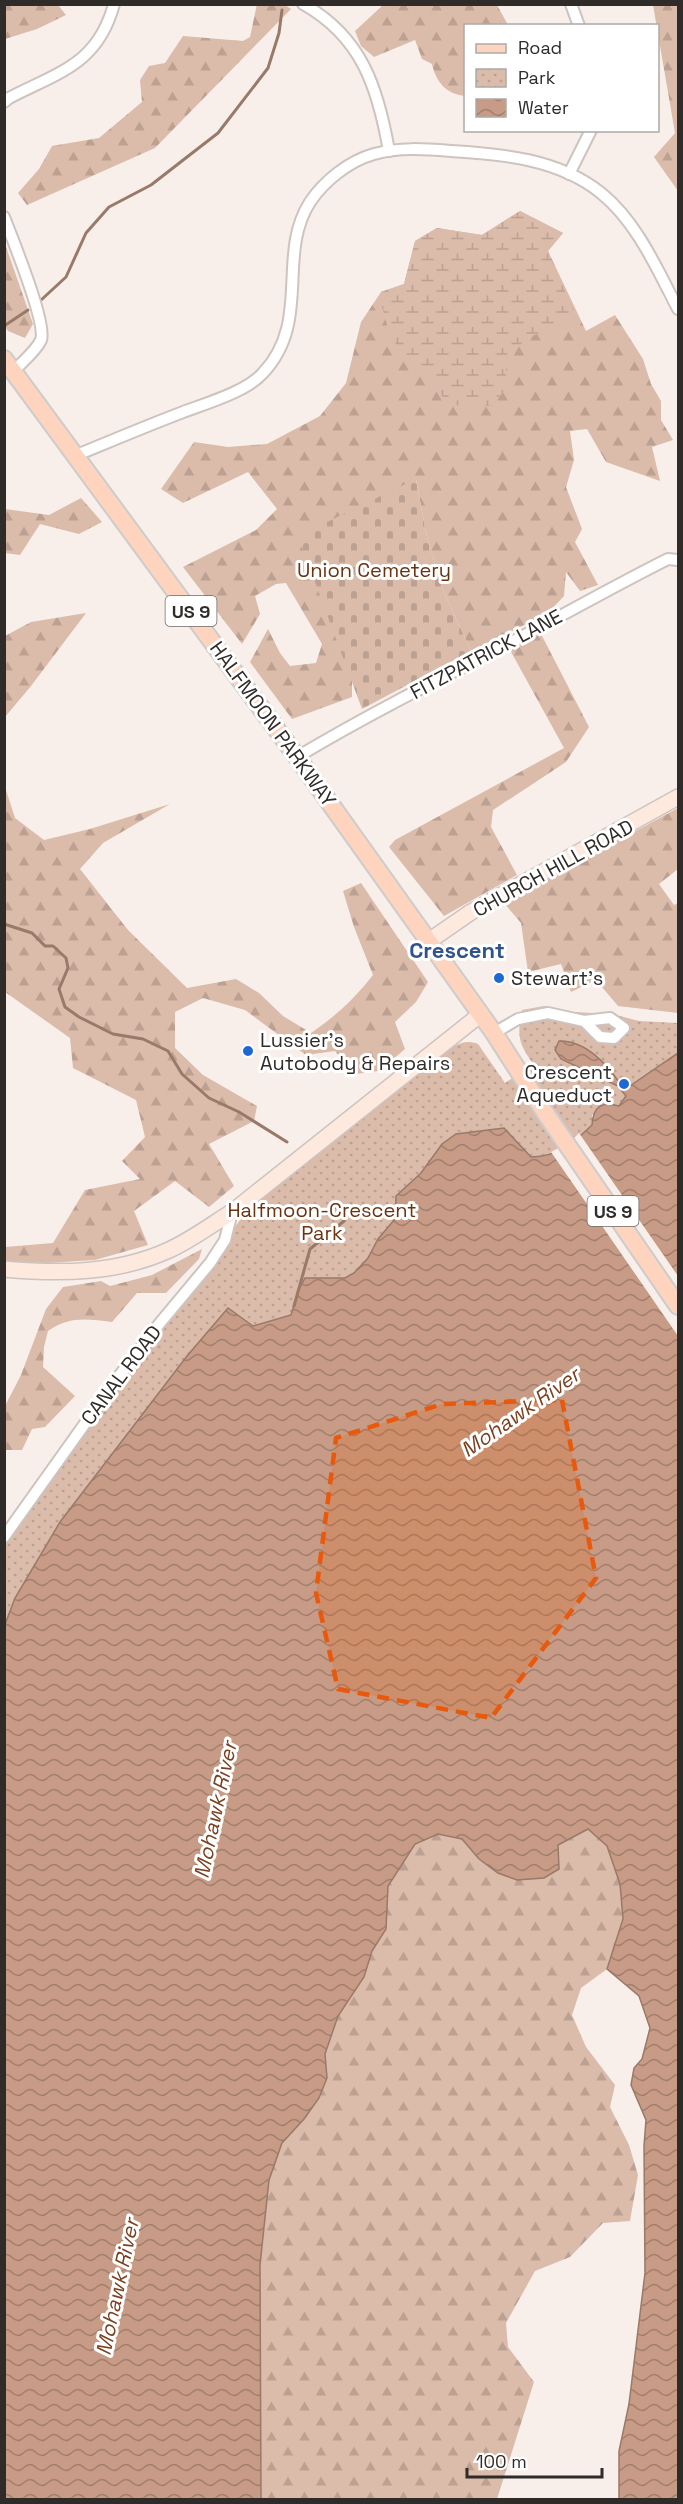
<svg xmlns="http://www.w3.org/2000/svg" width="683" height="2504" viewBox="0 0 683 2504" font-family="'Space Grotesk',sans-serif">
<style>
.forest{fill:url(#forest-firs)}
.wetland{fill:url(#wetland-marsh)}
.cemetery{fill:url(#cemetery-stones)}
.park{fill:url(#park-dots)}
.water{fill:url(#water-waves);stroke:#997969;stroke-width:1.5}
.pier{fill:#f8efeb}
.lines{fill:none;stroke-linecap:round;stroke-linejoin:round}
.stream{stroke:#997969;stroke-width:3}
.street-casing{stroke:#cdc4c0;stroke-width:14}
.secondary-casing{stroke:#cdc4c0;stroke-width:18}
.primary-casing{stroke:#cdcccc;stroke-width:20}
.street{stroke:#fff;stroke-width:10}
.secondary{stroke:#fee9df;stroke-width:15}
.primary{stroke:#fed4be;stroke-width:16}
.marked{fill:#e8590c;fill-opacity:0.2;stroke:#e8590c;stroke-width:4.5;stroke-dasharray:12 8;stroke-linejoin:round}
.poi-dot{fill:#1e68d3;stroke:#fff;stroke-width:2}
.labels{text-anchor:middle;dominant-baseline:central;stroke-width:6;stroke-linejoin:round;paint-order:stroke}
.shield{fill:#fff;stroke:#6d6b69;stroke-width:1.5}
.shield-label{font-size:18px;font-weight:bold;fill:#2e2b29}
.park-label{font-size:20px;fill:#6a3310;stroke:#fff}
.street-label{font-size:20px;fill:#2e2b29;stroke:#fff}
.poi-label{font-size:20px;fill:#2e2b29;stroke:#fff;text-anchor:start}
.water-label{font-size:21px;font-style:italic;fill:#7a4120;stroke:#fff}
.quarter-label{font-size:22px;font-weight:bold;fill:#2f538a;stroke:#fff}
</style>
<defs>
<pattern id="forest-firs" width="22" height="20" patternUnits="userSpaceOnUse" patternTransform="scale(1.5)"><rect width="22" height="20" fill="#dbbbaa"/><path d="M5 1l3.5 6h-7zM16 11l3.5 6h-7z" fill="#bca192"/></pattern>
<pattern id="wetland-marsh" width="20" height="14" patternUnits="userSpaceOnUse" patternTransform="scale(1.5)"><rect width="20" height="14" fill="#dbbbaa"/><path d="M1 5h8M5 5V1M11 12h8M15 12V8" fill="none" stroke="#bca192"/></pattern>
<pattern id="cemetery-stones" width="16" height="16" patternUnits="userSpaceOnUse" patternTransform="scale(1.5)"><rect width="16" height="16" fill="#dbbbaa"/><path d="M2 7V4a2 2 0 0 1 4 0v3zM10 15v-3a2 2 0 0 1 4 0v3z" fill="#bca192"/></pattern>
<pattern id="park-dots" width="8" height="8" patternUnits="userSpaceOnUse" patternTransform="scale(1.5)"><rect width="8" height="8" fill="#dbbbaa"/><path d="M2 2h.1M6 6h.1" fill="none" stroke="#bca192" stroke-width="1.8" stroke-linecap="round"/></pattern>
<pattern id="water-waves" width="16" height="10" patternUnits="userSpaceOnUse" patternTransform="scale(1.5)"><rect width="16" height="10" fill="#c79b85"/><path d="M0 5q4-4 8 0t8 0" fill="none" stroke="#a27f6d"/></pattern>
</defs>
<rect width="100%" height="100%" fill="#f8efeb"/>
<g class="forest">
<polygon points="5,4 58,5 66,15 37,29 5,39"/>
<polygon points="257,4 285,5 291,9 155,148 27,205 18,193 39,169 52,146 99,138 142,102 140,80 149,66 165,63 183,36 243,41 250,37"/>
<path d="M383 5H497L508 25 466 26 465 96C446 94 436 82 432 64L422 59 415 40 374 57 361 46 355 31Z"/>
<polygon points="653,5 678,5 678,191 654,157 675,133"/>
<polygon points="520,211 563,233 548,251 586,331 615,315 643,359 651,384 661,401 661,420 673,440 652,447 660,481 606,462 587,429 570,431 574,460 566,487 582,529 575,542 598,585 580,591 566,572 564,596 547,614 471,651 442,588 426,533 416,479 352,679 352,697 292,719 250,662 268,629 280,653 290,666 316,663 322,644 286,583 276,584 255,596 260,614 242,644 183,567 256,530 277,509 248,472 183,503 161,489 194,442 228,447 267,444 320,416 346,383 361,322 381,292 404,284 415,241 437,228 482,235"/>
<polygon points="4,241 33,324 25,338 8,331 5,327"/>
<polygon points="81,498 102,522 79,534 40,524 20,555 5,553 5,509 49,515"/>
<polygon points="86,613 31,686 5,717 5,636 31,622"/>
<polygon points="540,632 589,727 566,762 493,810 491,827 517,875 444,916 389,847 395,840 564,748 510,650"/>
<path d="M5 787 15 818 44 840 90 829 170 804 103 843 80 869 128 930 187 988 236 979 259 993 283 1016 311 1033C336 1016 354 999 373 975L354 927 343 891 361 883 428 982 416 1002 395 1022 405 1049 379 1071 355 1074 335 1051 306 1055 245 1010 203 998 175 1012V1048L203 1075 257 1106 254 1121 209 1144 234 1186 209 1207 175 1181 134 1211 148 1245 95 1260 47 1263 5 1261V1247L53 1243 85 1190 140 1179 122 1161 145 1137 136 1100 73 1068 70 1038 5 992Z"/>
<polygon points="678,808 678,869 659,884 674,905 678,903 678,1013 618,1006 596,980 571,992 561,964 528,972 521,923 504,903"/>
<path d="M202 1249 199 1259 166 1293H137L112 1322C87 1319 69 1316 48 1331L44 1347 43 1367 75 1396 45 1427 32 1429 22 1450H5V1404H6L21 1375 46 1309 63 1287 101 1281 110 1286 152 1275Z"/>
<polygon points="588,1829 607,1846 620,1884 623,1919 607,1969 581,1988 572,2015 586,2047 615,2085 610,2107 629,2145 638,2175 630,2221 603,2223 570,2257 535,2271 506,2323 508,2347 534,2382 497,2499 261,2500 260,2265 269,2180 281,2143 304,2119 319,2098 327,2078 325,2054 338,2016 364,1977 372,1951 386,1929 388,1886 415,1844 438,1834 462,1839 479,1859 498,1873"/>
</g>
<polygon class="wetland" points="520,211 563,233 548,251 575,315 557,327 532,336 507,354 505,389 492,406 449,405 424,372 391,339 380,300 381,292 404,284 415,241 437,228 482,235"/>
<polygon class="cemetery" points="416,479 426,533 442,588 471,651 362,709 298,536"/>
<path class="park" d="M544 1006 574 1012 612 1014 639 1021 678 1023V1053L624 1090 598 1056 566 1041 561 1059 618 1085 626 1096 619 1106 592 1115V1125C572 1144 560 1156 531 1157L504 1128 456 1134 442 1144 421 1173 396 1196 395 1219 378 1239 368 1258 354 1273 345 1278 305 1279 299 1289 291 1315 253 1326 228 1308 187 1356 60 1522 5 1627V1539L210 1263 225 1240 246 1212 305 1161 447 1050C458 1044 465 1039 478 1044L505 1083 533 1064C518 1042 517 1036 522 1010Z"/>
<path class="water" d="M559 1041C587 1040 611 1068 624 1090L678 1053V2499H619V2451L629 2404 645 2273 644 2146 646 2120 631 2085 634 2068 642 2059 650 2028 639 1996 607 1969 623 1919 620 1884 607 1846 588 1829 558 1845 559 1869 544 1878 517 1880 498 1873 479 1859 462 1839 438 1834 415 1844 388 1886 386 1929 372 1951 364 1977 338 2016 325 2054 327 2078 319 2098 304 2119 282 2143 269 2180 260 2265 261 2499H5L4 1627 15 1598 60 1522 187 1356 228 1308 253 1326 291 1315 299 1289 305 1278H345L354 1273 368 1258 378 1239 395 1219 396 1196 421 1173 442 1144 456 1134 504 1128 531 1157C560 1156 572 1144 592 1125 593 1107 601 1101 619 1106L626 1096 618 1086 561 1059 555 1050Z"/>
<polygon class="pier" points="579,1133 678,1276 678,1336 551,1152 570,1142"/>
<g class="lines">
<g class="stream">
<polyline points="40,301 66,277 86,233 109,207 151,185 218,133 268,68 279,33 282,10"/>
<polyline points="4,326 28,310"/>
<polyline points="4,924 32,933 45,946 53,946 66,958 68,968 59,989 65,1007 79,1017 113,1034 143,1039 168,1051 182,1074 209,1098 239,1112 287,1142"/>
<polyline points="294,1306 310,1249 344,1221 335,1205"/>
</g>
<g class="street-casing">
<g id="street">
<path d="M303 4C362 37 378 88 389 151"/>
<polyline points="571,4 579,26"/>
<path d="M4 102 9 98C59 72 98 64 114 4"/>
<polyline points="569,174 591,130"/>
<path d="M4 217C12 238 47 323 41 340 36 351 22 362 14 371"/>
<path d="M77 455C111 441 144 427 178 414 203 404 245 393 263 373 312 321 276 255 310 202 324 181 349 161 374 154 399 147 425 149 451 151 502 154 559 159 601 193 637 222 657 269 678 309"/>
<path d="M297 757C364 717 433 682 502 647 558 618 612 587 668 559L678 560"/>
<polyline points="494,1033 518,1019 548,1013 584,1021 610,1018 624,1028 614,1038 600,1037 584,1021"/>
<polyline points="4,1537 116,1380 160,1323 210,1263 225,1240 232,1212"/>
</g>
</g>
<g class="secondary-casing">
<g id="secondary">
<polyline points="429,941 471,912 678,797"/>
<path d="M4 1269C59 1274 117 1274 169 1250 191 1240 211 1225 232 1212L481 1014"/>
</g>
</g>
<g class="primary-casing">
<polyline id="primary" points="4,359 297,757 494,1033 548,1117 678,1306"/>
</g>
<use href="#street" class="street"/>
<use href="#secondary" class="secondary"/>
<use href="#primary" class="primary"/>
</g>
<path class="marked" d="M562 1400 596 1578 491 1718 338 1689 316 1593 336 1438 442 1404Z"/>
<g class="poi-dot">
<circle cx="499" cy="978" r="6"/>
<circle cx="248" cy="1051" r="6"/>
<circle cx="624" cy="1084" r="6"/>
</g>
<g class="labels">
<g class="shield">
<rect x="165.5" y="596" width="51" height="30" rx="4.5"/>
<rect x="587.5" y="1196" width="51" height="30" rx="4.5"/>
</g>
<g class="shield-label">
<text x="191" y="611">US 9</text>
<text x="613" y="1211">US 9</text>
</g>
<g class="park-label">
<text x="374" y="570">Union Cemetery</text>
<text x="322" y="1210">Halfmoon-Crescent<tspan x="322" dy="23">Park</tspan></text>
</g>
<g class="street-label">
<text transform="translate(486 654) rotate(-28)">FITZPATRICK LANE</text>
<text transform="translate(273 724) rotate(54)">HALFMOON PARKWAY</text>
<text transform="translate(553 868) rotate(-29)">CHURCH HILL ROAD</text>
<text transform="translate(121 1375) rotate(-53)">CANAL ROAD</text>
</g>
<g class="poi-label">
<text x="511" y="978">Stewart's</text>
<text x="260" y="1040">Lussier's<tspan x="260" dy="23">Autobody &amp; Repairs</tspan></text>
<text x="612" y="1072" text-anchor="end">Crescent<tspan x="612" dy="23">Aqueduct</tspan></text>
</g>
<g class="water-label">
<text transform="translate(520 1412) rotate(-35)">Mohawk River</text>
<text transform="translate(215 1810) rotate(-78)">Mohawk River</text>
<text transform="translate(117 2287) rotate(-78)">Mohawk River</text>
</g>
<g class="quarter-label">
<text x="457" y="950">Crescent</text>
</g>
</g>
<rect width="683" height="2504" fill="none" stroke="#2e2b29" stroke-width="12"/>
<rect x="464" y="24" width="195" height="108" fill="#ffffff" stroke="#abaaa9" stroke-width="1.5"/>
<rect x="476" y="44" width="30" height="9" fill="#fed4be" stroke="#abaaa9" stroke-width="1.5"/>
<text x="518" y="54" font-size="18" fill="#2e2b29">Road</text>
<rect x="476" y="69" width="30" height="18" fill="url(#park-dots)" stroke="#abaaa9" stroke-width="1.5"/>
<text x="518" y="84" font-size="18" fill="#2e2b29">Park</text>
<rect x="476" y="99" width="30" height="18" fill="url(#water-waves)" stroke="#abaaa9" stroke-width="1.5"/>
<text x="518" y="114" font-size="18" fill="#2e2b29">Water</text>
<path d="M467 2468v9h135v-9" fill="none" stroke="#2e2b29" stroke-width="3"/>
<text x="476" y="2468" font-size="18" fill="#2e2b29" stroke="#ffffff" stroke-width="4.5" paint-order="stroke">100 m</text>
</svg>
